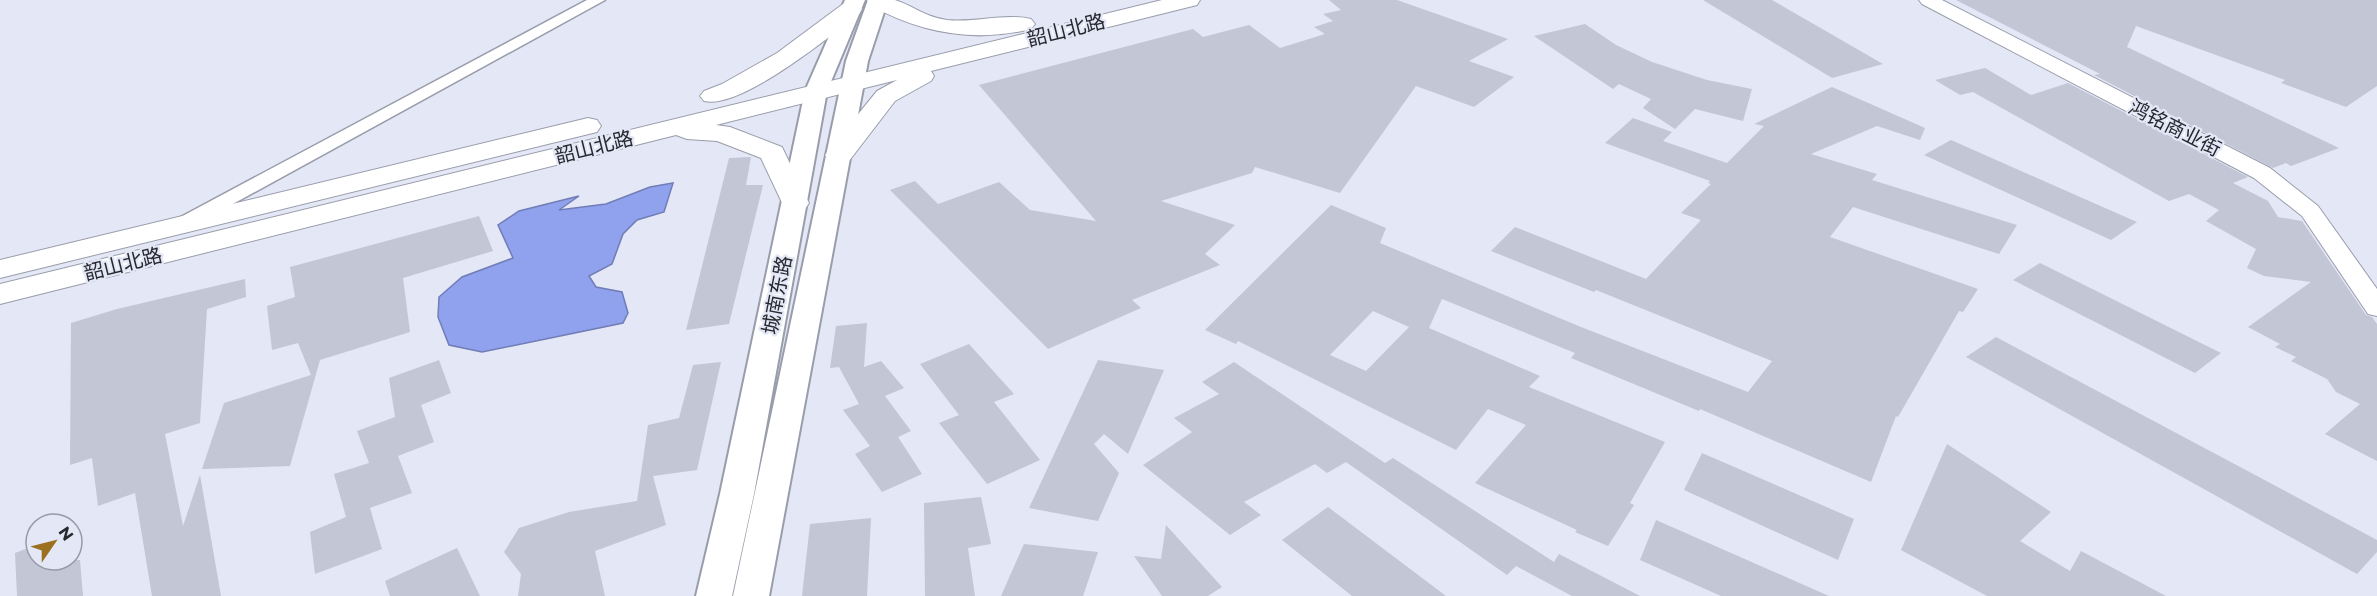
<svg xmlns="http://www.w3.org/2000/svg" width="2377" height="596" viewBox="0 0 2377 596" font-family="Montserrat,'Noto Sans SC',sans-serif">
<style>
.water{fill:#90a1ee;stroke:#717db5;stroke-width:1.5}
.building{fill:#c2c6d5;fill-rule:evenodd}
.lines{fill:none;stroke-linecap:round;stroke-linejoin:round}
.minor-casing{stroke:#999dab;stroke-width:3}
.tertiary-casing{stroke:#999dab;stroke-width:2}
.secondary-casing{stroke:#999dab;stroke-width:4}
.primary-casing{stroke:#999dab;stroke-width:2}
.minor{fill:#fff;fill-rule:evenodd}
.tertiary{fill:#fff;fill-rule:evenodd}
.secondary{fill:#fff;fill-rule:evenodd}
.primary{fill:#fff;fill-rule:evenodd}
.labels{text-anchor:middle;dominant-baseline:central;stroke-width:4.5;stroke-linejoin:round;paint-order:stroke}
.street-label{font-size:20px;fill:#28292f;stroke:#e3e7f6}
</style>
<rect width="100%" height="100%" fill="#e3e7f6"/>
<polygon class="water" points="673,183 664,212 637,220 623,234 612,264 589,276 596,287 622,292 628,313 623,323 482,352 449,345 438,317 439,297 462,277 513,258 498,225 519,211 579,196 559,210 606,204 650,187"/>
<g class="building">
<polygon points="1329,0 1397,0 1508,39 1469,61 1514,77 1474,107 1416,86 1340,193 1255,167 1252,173 1161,201 1235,225 1205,254 1220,265 1132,300 1141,308 1048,349 890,190 915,181 938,204 999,182 1030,210 1096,221 979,85 1193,29 1203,37 1249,25 1280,48 1325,34 1314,27 1333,21 1323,14 1341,10"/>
<polygon points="1703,0 1772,0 1883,64 1832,78"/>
<polygon points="1956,0 2377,0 2377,86 2346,107 2281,83 2285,80 2136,26 2127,47 2339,148 2291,166 2286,163 2273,168 2094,75 2100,74"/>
<polygon points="1585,24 1616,45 1652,62 1707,80 1752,89 1743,121 1695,109 1675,129 1643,108 1651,99 1619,84 1613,89 1534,36"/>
<polygon points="1985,68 2031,95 2068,83 2248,177 2233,183 2268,201 2278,217 2302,221 2366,315 2372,317 2377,324 2377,461 2325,434 2360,404 2336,392 2327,379 2291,361 2296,357 2275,347 2280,344 2248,327 2311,282 2264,276 2247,268 2256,249 2206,221 2219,210 2189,194 2169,201 1973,92 1960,95 1935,80"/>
<path d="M1832 87 1925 128 1920 140 1877 126 1811 154 1877 174 1872 180 2017 225 1999 254 1853 207 1830 237 1978 289 1963 312 1959 311 1898 417 1896 416 1871 482 1700 409 1699 411 1571 358 1575 353 1442 299 1429 328 1540 376 1529 387 1665 442 1630 503 1634 505 1608 546 1575 532 1577 530 1475 483 1526 425 1488 409 1456 450 1238 341 1236 344 1205 330 1331 205 1386 228 1380 243 1581 327 1748 392 1772 361 1596 290 1594 292 1491 251 1515 227 1646 279 1701 220 1681 213 1711 184 1708 183 1710 181 1605 143 1633 118 1672 132 1663 141 1727 163 1764 126 1754 124ZM1373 311 1409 327 1366 371 1330 355Z"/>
<polygon points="1951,140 2105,208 2137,222 2111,240 1924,155"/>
<polygon points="751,157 746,185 763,185 729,324 686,330 729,158"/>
<polygon points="479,216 493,251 403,278 410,332 320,360 290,466 202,469 224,403 311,375 298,343 272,350 267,306 295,297 290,267"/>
<polygon points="2040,263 2221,353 2195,373 2013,280"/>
<polygon points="245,279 246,297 207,309 200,423 165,434 183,526 200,475 221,596 152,596 135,493 98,506 92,458 70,465 71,323 117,309"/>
<polygon points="867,323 864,367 881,361 904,388 885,396 911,431 898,437 922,474 882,492 855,454 870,446 843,410 859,404 839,367 830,368 836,326"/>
<polygon points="1996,337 2377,540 2377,552 2357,574 1966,357"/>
<polygon points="969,344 1014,394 994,402 1040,460 987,484 939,423 959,415 920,364"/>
<polygon points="439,360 451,393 421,405 434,442 398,456 412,493 370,508 382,549 315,574 310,532 346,517 334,474 369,463 357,431 395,417 389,378"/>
<polygon points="1098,360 1164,370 1128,454 1104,434 1094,444 1119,473 1098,521 1029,508"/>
<polygon points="721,362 697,470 653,476 666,525 595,551 605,596 518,596 521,574 504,552 519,528 569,512 637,501 648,425 679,418 693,365"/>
<polygon points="1234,362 1385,463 1393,458 1554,562 1559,554 1640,596 1572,596 1516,566 1507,575 1346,462 1327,473 1315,464 1244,502 1261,515 1230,535 1143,465 1192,432 1174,418 1219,394 1202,382"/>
<polygon points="1947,444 2051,512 2020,541 2070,571 2081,551 2166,596 1987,596 1901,550"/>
<polygon points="1702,453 1854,519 1838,560 1684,490"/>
<polygon points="981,497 991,544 968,548 975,596 925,596 924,503"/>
<polygon points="1328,507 1446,596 1352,596 1282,540"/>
<polygon points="871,518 867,596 802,596 810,524"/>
<polygon points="1656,520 1829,596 1721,596 1640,560"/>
<polygon points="1166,525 1222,587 1208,596 1162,596 1134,556 1161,559"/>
<polygon points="1024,544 1098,552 1083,596 1001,596"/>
<polygon points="36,545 36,560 80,560 83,596 17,596 15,553"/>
<polygon points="457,548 480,596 390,596 385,581"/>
</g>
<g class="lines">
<g class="minor-casing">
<polygon id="minor" points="587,0 605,0 191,227 177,227 174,223 177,219"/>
</g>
<g class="tertiary-casing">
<polygon id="tertiary" points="1919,0 1942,0 2270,168 2318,206 2377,289 2377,316 2368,314 2302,216 2254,178 1922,4"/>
</g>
<g class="secondary-casing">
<g id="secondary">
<polygon points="845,0 865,0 827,91 754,494 732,596 696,596 720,494 805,91"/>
<polygon points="868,0 888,0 868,61 769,596 733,596 846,61"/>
</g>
</g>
<g class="primary-casing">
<g id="primary">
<path d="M867 0C875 0 887 0 895 0 914 6 925 17 947 20 974 23 1006 13 1031 19L1035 24 1031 29C975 43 920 33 870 5Z"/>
<polygon points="1162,0 1200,0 1197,5 931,71 934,76 931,81 895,101 849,161 839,163 829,161 825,155 877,91 897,80 716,125 730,127 782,147 809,203 805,209 795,212 785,209 761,158 717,141 687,139 676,135 0,304 0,284"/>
<path d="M851 2 859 4 862 9 859 14C829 37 740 110 704 101L700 96 704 91 722 84 777 53 843 4Z"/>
<polygon points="588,118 597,120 601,126 597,132 0,278 0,260"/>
</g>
</g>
<use href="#minor" class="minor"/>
<use href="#tertiary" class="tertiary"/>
<use href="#secondary" class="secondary"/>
<use href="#primary" class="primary"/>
</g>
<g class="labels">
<g class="street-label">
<text transform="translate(1066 30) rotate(-14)">韶山北路</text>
<text transform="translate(2175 128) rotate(27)">鸿铭商业街</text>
<text transform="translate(594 147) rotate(-14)">韶山北路</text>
<text transform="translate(123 264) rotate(-14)">韶山北路</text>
<text transform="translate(777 295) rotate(-79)">城南东路</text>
</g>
</g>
<g transform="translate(54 542) rotate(55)"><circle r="28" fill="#e3e7f6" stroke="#989ba6" stroke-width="1.5"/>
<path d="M0-4.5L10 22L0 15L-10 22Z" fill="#9b701f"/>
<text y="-9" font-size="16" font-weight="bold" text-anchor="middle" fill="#28292f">N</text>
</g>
</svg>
